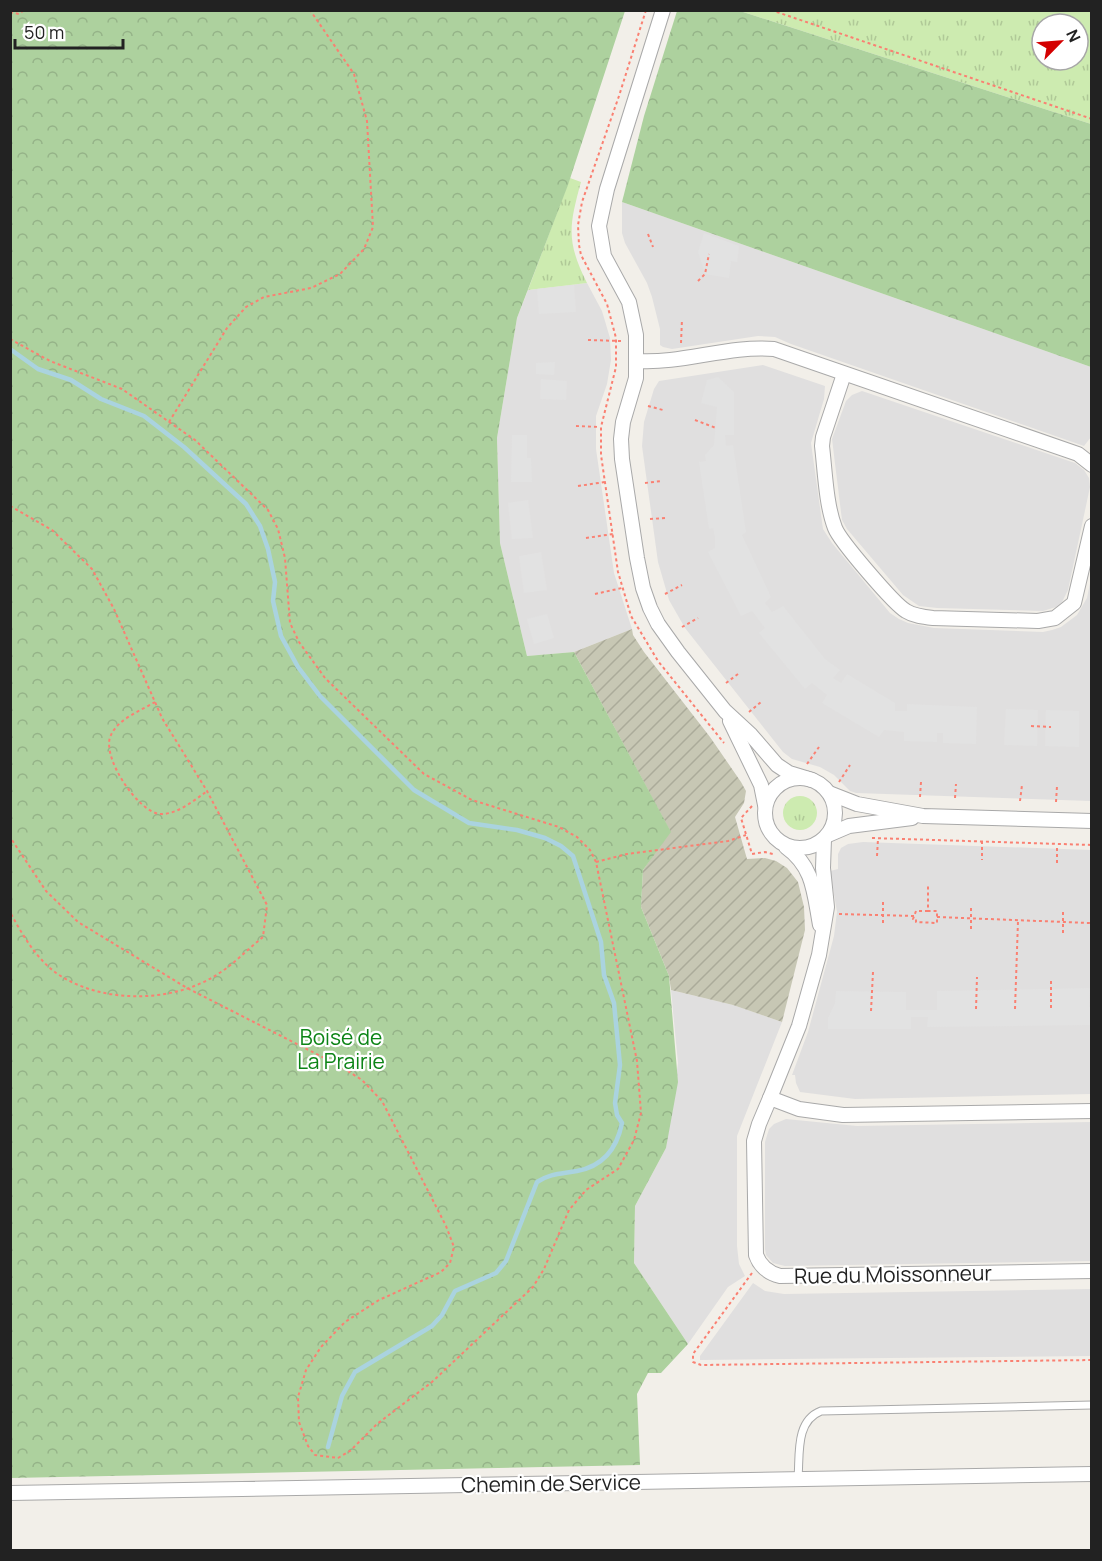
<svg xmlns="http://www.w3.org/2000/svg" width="1102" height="1561" viewBox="0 0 1102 1561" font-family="Manrope,sans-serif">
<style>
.residential{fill:#e0dfdf}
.construction{fill:url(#construction-furrows)}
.grass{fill:url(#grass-tufts);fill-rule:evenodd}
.forest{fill:url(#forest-crowns)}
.parking{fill:#e2e2e2}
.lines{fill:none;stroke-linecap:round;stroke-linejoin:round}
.stream{stroke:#aad3df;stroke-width:4.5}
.lane-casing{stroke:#a9a9a9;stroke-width:9}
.street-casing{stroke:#a9a9a9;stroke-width:16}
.path{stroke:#fa8072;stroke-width:2;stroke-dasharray:3 3;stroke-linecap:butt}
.lane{stroke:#fff;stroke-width:7}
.street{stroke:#fff;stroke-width:14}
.labels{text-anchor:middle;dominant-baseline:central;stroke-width:4.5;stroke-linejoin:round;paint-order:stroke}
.park-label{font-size:21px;fill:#0c8416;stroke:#fff}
.street-label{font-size:21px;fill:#222;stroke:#fff}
</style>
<defs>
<pattern id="construction-furrows" width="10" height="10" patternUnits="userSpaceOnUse" patternTransform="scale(1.5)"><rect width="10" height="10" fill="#c7c7b4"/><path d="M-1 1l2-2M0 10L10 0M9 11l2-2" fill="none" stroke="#abab9a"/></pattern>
<pattern id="grass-tufts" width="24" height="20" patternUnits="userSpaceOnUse" patternTransform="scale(1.5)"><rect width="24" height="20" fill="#cdebb0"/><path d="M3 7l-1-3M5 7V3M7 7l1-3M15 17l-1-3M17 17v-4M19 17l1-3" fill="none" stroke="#b0c997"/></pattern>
<pattern id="forest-crowns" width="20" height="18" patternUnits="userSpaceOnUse" patternTransform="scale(1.5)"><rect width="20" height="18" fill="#add19e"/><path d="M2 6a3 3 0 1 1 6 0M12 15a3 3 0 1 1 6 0" fill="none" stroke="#95b388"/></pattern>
</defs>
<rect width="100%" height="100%" fill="#f2efe9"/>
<g class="residential">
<polygon points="622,202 1091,367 1091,437 1084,446 791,344 775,337 758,336 672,349 663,347 660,345 660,329 652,297 647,283 625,243 622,233"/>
<polygon points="587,283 602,311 610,338 611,360 607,384 596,416 596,449 614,573 632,629 574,652 527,656 500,543 497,438 517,318 528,290"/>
<polygon points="763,365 825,386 824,399 811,443 823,529 832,543 890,613 899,619 908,623 934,628 1043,632 1052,630 1061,627 1077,615 1087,598 1091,578 1091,801 856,793 850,791 834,775 820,767 792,759 783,752 685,628 669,600 658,562 642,446 644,422 654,389 659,381"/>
<polygon points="862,391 1075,463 1084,470 1089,478 1090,487 1068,590 1062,602 1056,607 1043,611 937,608 919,606 903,595 847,529 842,520 832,439 846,401 852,395"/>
<polygon points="863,842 1091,850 1091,1094 855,1099 800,1092 796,1083 795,1075 792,1075 808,1032 834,936 837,912 830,871 838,869 838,854 841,848 848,844"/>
<polygon points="671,990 733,1005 782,1022 737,1136 737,1246 739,1264 745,1276 728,1287 688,1344 634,1263 635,1206 666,1148 678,1063"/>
<polygon points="786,1119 857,1126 1091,1122 1091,1261 785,1266 773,1263 766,1255 765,1249 765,1142 769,1129 774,1124"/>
<polygon points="753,1283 765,1291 784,1294 1091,1289 1091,1356 700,1360 700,1356"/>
</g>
<polygon class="construction" points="632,629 633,635 644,652 710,737 741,782 746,791 744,803 735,817 747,859 765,858 776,861 787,868 798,882 804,907 805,930 782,1022 733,1005 671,990 669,976 641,907 643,870 670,831 574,652"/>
<g class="grass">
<path d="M740 11H1091V124ZM1042 24H1078V60H1042Z"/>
<path d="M570 178 581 182C569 226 566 241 587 283L528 290Z"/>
<circle cx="800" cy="813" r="17"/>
</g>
<g class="forest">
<polygon points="10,11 625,11 568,185 517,318 497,438 500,543 527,656 574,652 671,832 643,870 641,907 669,976 678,1082 666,1148 635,1206 634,1263 688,1344 661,1373 648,1373 637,1394 640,1465 11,1478"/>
<polygon points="677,11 740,11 1091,124 1091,367 622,202 644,116"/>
</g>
<g class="parking">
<polygon points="704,233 739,246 737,262 731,261 729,278 705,274 698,252"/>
<polygon points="574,285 576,312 539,314 537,289"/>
<polygon points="555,362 554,375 536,374 536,363"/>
<polygon points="718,377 734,392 734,435 725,435 726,446 733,445 746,532 742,535 771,597 765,603 772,612 783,606 825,659 840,670 833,678 841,683 847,674 895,703 895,711 907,711 907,704 977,707 976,744 943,743 943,733 937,733 937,742 904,741 904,732 884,730 879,737 822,703 827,695 812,683 805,689 759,633 765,628 752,611 741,616 708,552 715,548 715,538 713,528 709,529 699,462 706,461 705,455 714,445 717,407 701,403 707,380"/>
<polygon points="541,379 567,381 566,400 540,399"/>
<polygon points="512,435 527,435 527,458 531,458 532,482 511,482"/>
<polygon points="528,500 533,538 512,539 508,503"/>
<polygon points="541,552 547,590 524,593 519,556"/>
<polygon points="547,614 554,638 534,644 527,619"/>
<polygon points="1006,709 1038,710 1037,746 1004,745"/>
<polygon points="1046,710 1079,711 1079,747 1045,746"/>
<polygon points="1090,988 1089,1007 1091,1007 1091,1025 927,1027 928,1017 911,1017 911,1029 828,1029 828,1018 835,1003 836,991 906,992 906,1010 937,1010 937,991"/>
</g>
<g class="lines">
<path class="stream" d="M10 349 38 369 71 380 101 399 144 416 184 447 246 504 260 526 268 549 275 582 273 601 281 636 298 667 320 696 414 790 469 823 517 830 545 838 561 846 573 856 601 942 604 975 614 1003 620 1065 615 1103 617 1115 622 1123C617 1148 604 1166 577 1171 562 1174 551 1173 537 1182L506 1261 496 1273 455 1291 442 1315 432 1326 355 1372 342 1396 328 1447"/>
<g class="lane-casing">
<path id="lane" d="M798 1478C800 1455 795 1421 821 1411L1092 1405"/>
</g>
<g class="street-casing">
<g id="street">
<polyline points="663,10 607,189 599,226 604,256 629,302 636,335 636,378 623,422 621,439 622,459 637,558 643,588 650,608 658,624 678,652 725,711 751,735 777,765 789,773 812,780"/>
<path d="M637 361C683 364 728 345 774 349L1078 454 1092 465"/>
<path d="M844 374 823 437 822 446C825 471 826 505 835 528 840 541 894 604 906 611 914 616 923 617 933 618L1038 621 1055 618 1074 603 1092 526"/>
<polyline points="730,721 761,785 765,805"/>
<circle cx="800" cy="813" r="35"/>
<polyline points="829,793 857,804 923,816 1092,821"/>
<polyline points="828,835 849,826 912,818"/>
<path d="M786 847C814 867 814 893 820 925"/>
<polyline points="770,1098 799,1026 819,955 827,907 823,868 824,839"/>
<path d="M1092 1111 843 1115 799 1109 770 1098 759 1124 754 1141 756 1255C760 1266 768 1273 780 1276L1092 1271"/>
<polyline points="10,1493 1092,1474"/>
</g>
</g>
<g class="path">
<polyline points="646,10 619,96 582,202 578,225 579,245 581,255 607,304 616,338 616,367 601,427 601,455 618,572 631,616 658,661 724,743"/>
<polyline points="771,10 1092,119"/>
<polyline points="10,12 19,14 24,10"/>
<polyline points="648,234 653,247"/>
<polyline points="698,281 705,274 709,254"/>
<polyline points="10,339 50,361 122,389 195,440 268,510 278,529 285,558 290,623 299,642 325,678 424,774 472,800 559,827 577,837 590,850 596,862 637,1061 641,1113 634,1140 618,1169 586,1190 569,1210 544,1269 533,1287 432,1382 377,1424 350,1451 338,1458 315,1455 308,1446 299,1422 298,1397 306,1370 321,1347 345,1322 379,1300 441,1272 450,1263 454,1247 446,1226 382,1101 362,1080 340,1066 187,988 78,922 46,891 10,837"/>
<polyline points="588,340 621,341"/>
<polyline points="681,343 682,319"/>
<polyline points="648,406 663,410"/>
<polyline points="695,420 716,428"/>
<polyline points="169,422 227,328 246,307 264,297 311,288 340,274 364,249 373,227 367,121 354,74 310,10"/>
<polyline points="576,426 600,427"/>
<polyline points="645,483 661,481"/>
<polyline points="578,486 605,482"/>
<path d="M10 506 52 530 92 569 114 609 162 718 207 791 267 905 263 937C247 950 231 967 213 977 171 1002 107 1003 64 978 39 964 23 936 10 912"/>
<polyline points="650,519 666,518"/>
<polyline points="586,538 613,534"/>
<polyline points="595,594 622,588"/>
<polyline points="665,594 682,585"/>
<polyline points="682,627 698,618"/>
<polyline points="726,683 738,674"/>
<path d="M155 702C140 711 118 719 111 735 100 756 139 814 161 814 178 814 193 801 206 792"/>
<polyline points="749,712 761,702"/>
<polyline points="1031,726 1051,727"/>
<polyline points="807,764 819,747"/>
<polyline points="839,782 850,765"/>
<polyline points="920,797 921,782"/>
<polyline points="955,798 956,784"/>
<polyline points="1020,801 1022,785"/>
<polyline points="1056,802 1057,786"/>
<polyline points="752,806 741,818 752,854 765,852 773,854"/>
<polyline points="872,838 1092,845"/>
<polyline points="982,841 982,860"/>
<polyline points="877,856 878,839"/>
<polyline points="596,862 627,854 728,841 746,835"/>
<polyline points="1057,863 1057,845"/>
<polyline points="883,902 883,925"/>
<polyline points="928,911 916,911 913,919 916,919 916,922 937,923 937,911 928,911 928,885"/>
<polyline points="839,914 914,916"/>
<polyline points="937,917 1090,923"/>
<polyline points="971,929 971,906"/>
<polyline points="1063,933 1063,909"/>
<polyline points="1051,1008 1051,979"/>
<polyline points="976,1009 977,977"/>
<polyline points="1015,1009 1018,921"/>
<polyline points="871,1011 873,972"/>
<polyline points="752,1273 693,1354 693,1362 701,1365 1092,1360"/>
</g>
<use href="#lane" class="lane"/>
<use href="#street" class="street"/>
</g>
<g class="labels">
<g class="park-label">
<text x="341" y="1037">Boisé de<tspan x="341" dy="24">La Prairie</tspan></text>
</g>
<g class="street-label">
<text transform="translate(893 1274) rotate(-1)">Rue du Moissonneur</text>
<text transform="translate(551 1483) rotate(-1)">Chemin de Service</text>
</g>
</g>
<rect width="1102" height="1561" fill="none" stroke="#222222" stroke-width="24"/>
<g transform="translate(1060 42) rotate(65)"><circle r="28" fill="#ffffff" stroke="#a7a7a7" stroke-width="1.5"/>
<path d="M0-4.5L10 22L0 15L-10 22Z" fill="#d40000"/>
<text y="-9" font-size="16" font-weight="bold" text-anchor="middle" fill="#222222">N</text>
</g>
<path d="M15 39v9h108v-9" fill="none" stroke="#222222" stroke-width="3"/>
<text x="24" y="39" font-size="18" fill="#222222" stroke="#ffffff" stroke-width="4.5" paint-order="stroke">50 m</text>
</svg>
